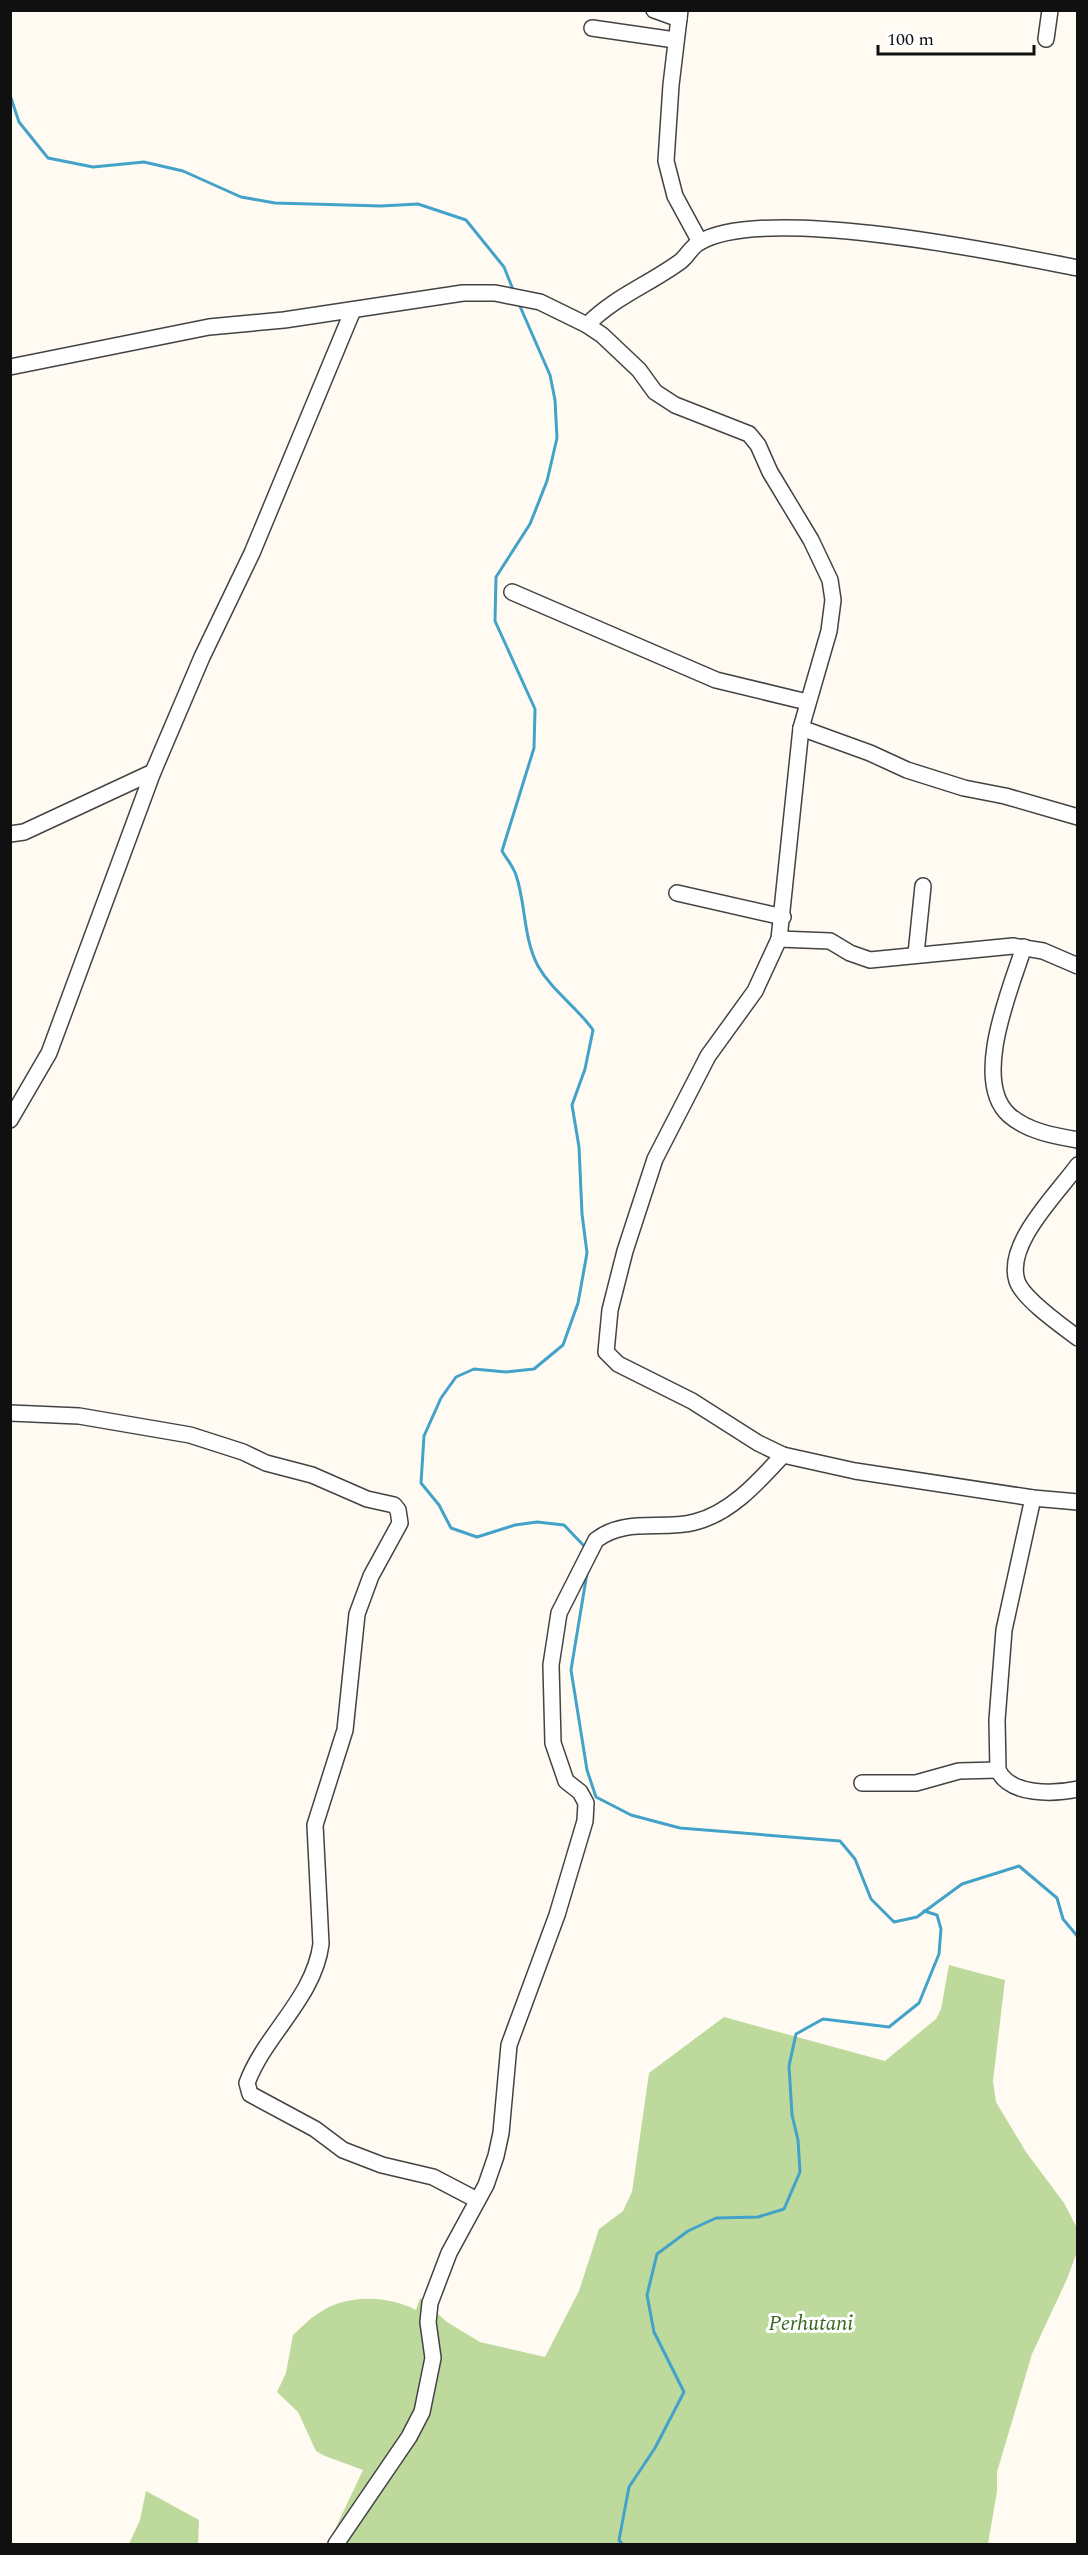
<svg xmlns="http://www.w3.org/2000/svg" width="1088" height="2555" viewBox="0 0 1088 2555" font-family="Spectral,serif">
<style>
.forest{fill:#bed99c}
.lines{fill:none;stroke-linecap:round;stroke-linejoin:round}
.stream{stroke:#42a2c9;stroke-width:3}
.minor-casing{stroke:#434343;stroke-width:18}
.minor{stroke:#fff;stroke-width:15}
.labels{text-anchor:middle;dominant-baseline:central;stroke-width:6;stroke-linejoin:round;paint-order:stroke}
.park-label{font-size:21px;font-style:italic;fill:#376621;stroke:#fff}
</style>
<rect width="100%" height="100%" fill="#fffbf2"/>
<g class="forest">
<path d="M949 1965 1005 1980 993 2081 996 2102 1026 2152 1064 2203 1077 2228 1078 2249 1067 2279 1032 2354 997 2472V2491L988 2544H328L363 2470 325 2456 316 2451 298 2412 277 2392 286 2373 293 2335C302 2327 311 2317 322 2311 349 2294 389 2296 416 2310L420 2298 447 2322 480 2342 545 2357 579 2291 599 2229 623 2211 632 2192 649 2073 724 2017 885 2061 936 2019 941 2009Z"/>
<polygon points="146,2491 199,2520 198,2544 129,2544 140,2520"/>
</g>
<g class="lines">
<g class="stream">
<polyline points="10,95 19,122 48,158 93,167 144,162 183,171 241,197 275,203 381,206 418,204 466,220 504,267 514,292"/>
<path d="M519 304 550 375 555 400 557 438 547 481 530 524 496 577 495 621 535 709 534 748 502 851C506 858 513 866 516 875 526 904 523 938 538 966 552 991 577 1007 593 1030L585 1069 572 1105 579 1147 582 1214 587 1253 578 1303 563 1345 534 1369 506 1372 474 1369 456 1377 441 1398 424 1436 421 1483 439 1505 451 1528 477 1537 515 1525 537 1522 564 1525 586 1548"/>
<polyline points="587,1573 571,1670 587,1770 596,1797 631,1815 680,1828 840,1841 855,1859 871,1899 894,1922 917,1917 962,1884 1019,1866 1057,1898 1063,1919 1078,1937"/>
<polyline points="622,2544 619,2540 629,2487 655,2448 684,2392 654,2332 647,2295 657,2254 688,2231 716,2218 758,2217 784,2209 800,2172 798,2140 792,2115 789,2066 796,2034 823,2019 889,2027 919,2003 939,1954 941,1929 937,1915 924,1911"/>
</g>
<g class="minor-casing">
<g id="minor">
<polyline points="654,10 679,19"/>
<polyline points="680,10 671,85 666,161 675,196 700,242"/>
<polyline points="592,28 675,40"/>
<polyline points="1046,39 1050,10"/>
<polyline points="587,325 602,335 639,370 655,392 675,405 749,434 758,445 770,472 811,540 830,580 833,600 829,631 801,728 779,939 755,991 708,1056 655,1159 625,1251 610,1310 606,1352 618,1364 692,1401 758,1443 783,1455 855,1471 1033,1498 1078,1502"/>
<path d="M10 367 209 327 284 320 463 293H495L540 302 587 325C614 297 650 284 681 261 687 256 692 246 700 242 765 204 1001 253 1078 268"/>
<polyline points="512,592 716,680 807,702"/>
<polyline points="801,728 870,753 907,770 964,788 1005,796 1078,817"/>
<polyline points="10,834 24,832 153,772"/>
<polyline points="677,893 783,917"/>
<polyline points="779,939 830,941 850,953 870,960 1013,946 1043,951 1078,966"/>
<path d="M1024 947C1011 987 971 1081 1009 1115 1027 1131 1054 1136 1078 1140"/>
<polyline points="916,954 923,886"/>
<polyline points="10,1120 49,1053 153,772 202,657 252,553 353,310"/>
<path d="M1078 1165C1057 1194 1005 1244 1017 1281 1023 1299 1062 1326 1078 1338"/>
<path d="M10 1413 79 1416 190 1435 243 1452 266 1463 312 1475 367 1499 394 1505 398 1510 400 1523 371 1576 357 1614 345 1730 315 1825 321 1944C314 1998 265 2034 247 2083L250 2094 315 2129 343 2150 382 2165 433 2177 477 2200"/>
<path d="M1033 1498 1004 1630 997 1720 998 1770C1010 1796 1054 1794 1078 1789"/>
<polyline points="862,1783 916,1783 959,1771 998,1770"/>
<path d="M336 2544 409 2437 422 2412 433 2358 428 2322 430 2303 449 2253 486 2185 496 2156 501 2133 509 2045 557 1915 585 1821 586 1803 580 1792 566 1781 553 1743 551 1665 559 1613 596 1540C625 1517 662 1531 695 1522 731 1513 759 1481 783 1455"/>
</g>
</g>
<use href="#minor" class="minor"/>
</g>
<g class="labels">
<g class="park-label">
<text x="811" y="2324">Perhutani</text>
</g>
</g>
<rect width="1088" height="2555" fill="none" stroke="#101010" stroke-width="24"/>
<path d="M878 45v9h156v-9" fill="none" stroke="#101010" stroke-width="3"/>
<text x="887" y="45" font-size="18" fill="#101010" stroke="#ffffff" stroke-width="4.5" paint-order="stroke">100 m</text>
</svg>
